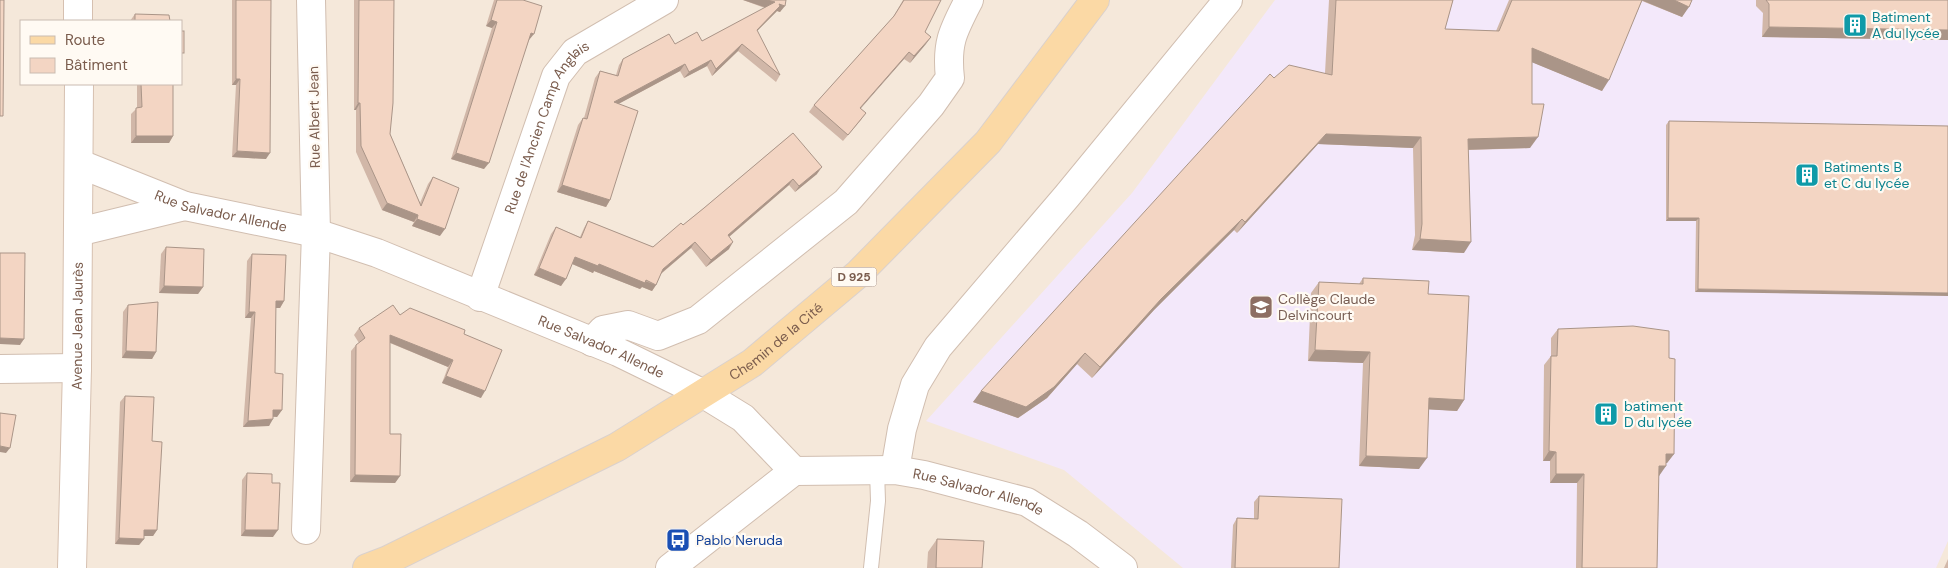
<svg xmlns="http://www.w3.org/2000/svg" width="1948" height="568" viewBox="0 0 1948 568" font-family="'DM Sans',sans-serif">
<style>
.residential{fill:#f5e8da;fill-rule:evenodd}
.education{fill:#f3e8fa}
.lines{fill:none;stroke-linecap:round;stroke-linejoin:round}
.lane-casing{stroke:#d1beb0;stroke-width:16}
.street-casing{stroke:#d1beb0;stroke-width:30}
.secondary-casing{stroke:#d6c0b0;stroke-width:30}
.primary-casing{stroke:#dad1cd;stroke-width:30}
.lane{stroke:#fff;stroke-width:14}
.street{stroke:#fff;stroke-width:28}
.secondary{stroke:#fff;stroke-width:28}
.primary{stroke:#fbd9a5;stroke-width:28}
.wall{fill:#d1b7a8}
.shaded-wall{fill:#aa9588}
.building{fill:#f3d5c3;stroke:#aa9588}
.labels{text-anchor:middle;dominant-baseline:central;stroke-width:4.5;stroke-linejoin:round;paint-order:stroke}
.shield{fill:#fffaf3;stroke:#a28b7f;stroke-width:1}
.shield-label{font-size:12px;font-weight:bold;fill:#7a5c4d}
.culture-label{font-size:14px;fill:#0d838f;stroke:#fffaf3;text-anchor:start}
.street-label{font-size:14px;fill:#7a5c4d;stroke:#fffaf3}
.education-label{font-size:14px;fill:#785e54;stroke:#fffaf3;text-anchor:start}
.transit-label{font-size:14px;fill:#164399;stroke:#fffaf3;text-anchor:start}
</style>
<rect width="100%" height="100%" fill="#fdf6ec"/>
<path class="residential" d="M0 0H1948V568H0ZM21 21H181V84H21Z"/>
<polygon class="education" points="1275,0 1948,0 1948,541 1936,568 1183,568 1064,470 926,421 1132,193"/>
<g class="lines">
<g class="lane-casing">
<polyline id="lane" points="871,568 878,501 877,470"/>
</g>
<g class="street-casing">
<g id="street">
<path id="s1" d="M80 164 185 206 316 233 377 253 618 352 704 394 743 418 794 471 895 470 924 475 1027 502 1078 534 1123 568"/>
<polyline points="78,232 185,206"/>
<path id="s2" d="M480 297 556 76 575 52 664 0"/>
<path d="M592 342 603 330 628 325 658 336 698 320 846 202 931 105 950 78C946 43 953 31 969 0"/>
<polyline points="0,369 77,368"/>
<polyline points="895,470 902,429 915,385 938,347 1067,196 1228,0"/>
<polyline points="306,530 316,233 311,0"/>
<polyline points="670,568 794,471"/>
</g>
</g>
<g class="secondary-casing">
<g id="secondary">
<polyline points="78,0 78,21"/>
<path id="s3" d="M72 568 77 368 79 84"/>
</g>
</g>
<g class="primary-casing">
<g id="primary">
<path id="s4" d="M367 568 388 560 617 447 752 363 858 274 988 142 1095 0"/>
</g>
</g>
<use href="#lane" class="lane"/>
<use href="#street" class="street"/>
<use href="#secondary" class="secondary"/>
<use href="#primary" class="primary"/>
</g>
<g class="wall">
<polygon points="232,0 271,0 266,159 232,157 236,85 232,85"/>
<polygon points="354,0 394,0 390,134 420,203 428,184 433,177 440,236 412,226 414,222 382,210 356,152 356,110 354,110"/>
<polygon points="494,0 523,0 529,40 484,169 451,159 492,28 486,26"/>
<polygon points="743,0 786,0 780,12 777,11 757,31 780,75 776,82 738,51 712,76 707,66 684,78 680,71 618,104 610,200 606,207 557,192 578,125 583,118 584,118 595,78 600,71 616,75 619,65 623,59 675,44 702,41 765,8"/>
<polygon points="903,0 941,0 925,32 931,37 910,63 904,59 860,108 866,113 861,120 843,141 809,112 814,105 892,19"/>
<polygon points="1329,0 1453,0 1445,29 1496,31 1509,0 1692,0 1682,17 1642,1 1602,91 1532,62 1530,148 1468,150 1464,253 1412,250 1415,235 1413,148 1318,144 1237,233 1234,230 1154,310 1092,378 1077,364 1047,398 1018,418 973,402 1274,78 1325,73"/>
<polygon points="1756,0 1948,0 1948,40 1762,37 1763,13 1756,6"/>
<polygon points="135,14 170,21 130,21"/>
<polygon points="137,84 173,84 173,136 169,143 131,143 131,114 137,108"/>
<polygon points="1669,121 1948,126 1695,292 1696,221 1666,221 1666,125"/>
<polygon points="793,133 817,174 795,192 789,185 729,237 729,249 706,267 691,248 661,274 656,285 652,291 642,287 640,289 594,271 593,273 572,264 561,286 534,275 551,234 556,227 580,237 584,228 588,221 653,247 683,225 704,208"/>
<polygon points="166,247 203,287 198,294 159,293 161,254"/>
<polygon points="252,254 284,301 280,308 275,308 275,373 282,410 277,417 273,417 269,426 243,427 251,318 245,318 247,261"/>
<polygon points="1363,278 1428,294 1464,400 1457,411 1428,409 1419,469 1359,466 1363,363 1308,361 1311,293 1319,282 1359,284"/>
<polygon points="128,305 156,352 152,359 122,358 123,312"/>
<polygon points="400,315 464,334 481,398 442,383 448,367 390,343 390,434 400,476 395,483 350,482 351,351 356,345 359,343 354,335 359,328"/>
<polygon points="1558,329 1669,358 1674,454 1667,463 1666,463 1659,476 1657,568 1576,568 1577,483 1550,483 1550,461 1543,461 1544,365 1551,356 1551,338"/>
<polygon points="125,396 152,441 157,530 153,536 144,536 144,539 139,545 115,544 120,402"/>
<polygon points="247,473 272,483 273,537 241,536 242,480"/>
<polygon points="1259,496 1339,568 1231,568 1233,525 1237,518 1254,519 1254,502"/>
<polygon points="937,539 982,568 927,568 928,552"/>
<polygon points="1948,559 1948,568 1944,568"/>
</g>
<g class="shaded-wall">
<polygon points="743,0 767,0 775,2 770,9"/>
<polygon points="1641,0 1674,0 1689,7 1682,17"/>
<polygon points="779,4 785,6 780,12 777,11 752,36 757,30"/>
<polygon points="491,20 497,22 492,28 486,26"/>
<polygon points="1769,27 1948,30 1948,40 1762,37"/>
<polygon points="531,33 534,34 529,40 526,39"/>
<polygon points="931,37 926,44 910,63 914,56"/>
<polygon points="742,44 738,51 712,76 716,69"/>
<polygon points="1532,48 1609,80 1602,91 1524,59"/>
<polygon points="909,52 904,59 855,115 860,108"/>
<polygon points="711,60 707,66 684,78 689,72"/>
<polygon points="685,64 680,71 609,109 614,102"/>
<polygon points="236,79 240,79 236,85 232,85"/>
<polygon points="358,103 360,103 356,110 354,110"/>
<polygon points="1326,134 1421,137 1413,148 1318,144 1237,233 1245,222"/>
<polygon points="136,136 173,136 169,143 131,143"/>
<polygon points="1538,137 1530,148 1460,150 1468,139"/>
<polygon points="237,151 270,153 266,159 232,157"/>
<polygon points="456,153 489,163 484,169 451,159"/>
<polygon points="822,167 817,174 795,192 799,186"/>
<polygon points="793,179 789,185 723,242 728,235"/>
<polygon points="562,185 610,200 606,207 557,192"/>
<polygon points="387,203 418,215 414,222 382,210"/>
<polygon points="1668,218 1699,218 1696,221 1666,221"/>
<polygon points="417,219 445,229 440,236 412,226"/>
<polygon points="1242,219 1234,230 1154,310 1092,378 1100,367 1161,299"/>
<polygon points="1420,239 1471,242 1464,253 1412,250"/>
<polygon points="695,242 691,248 658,276 663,269"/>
<polygon points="733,242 729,249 706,267 711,260"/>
<polygon points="575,257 599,264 656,285 652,291 642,287 640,289 594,271 593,273 570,263"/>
<polygon points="539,268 566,279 561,286 534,275"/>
<polygon points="164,286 203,287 198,294 159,293"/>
<polygon points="1698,289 1948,293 1948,296 1695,292"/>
<polygon points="276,301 284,301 280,308 271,308"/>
<polygon points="249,312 255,312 251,318 245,318"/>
<polygon points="390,335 453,360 448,367 386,341"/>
<polygon points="0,338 24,339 20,345 0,344"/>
<polygon points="1315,350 1370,352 1363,363 1308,361"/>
<polygon points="126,351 156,352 152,359 122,358"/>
<polygon points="1085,353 1077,364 1047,398 1018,418 973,402 981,391"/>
<polygon points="446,376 485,391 481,398 442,383"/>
<polygon points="1429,398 1464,400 1457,411 1421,409"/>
<polygon points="273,410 282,410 277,417 269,416"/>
<polygon points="273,419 269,426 243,427 248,421"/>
<polygon points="0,446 10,448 6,453 0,452"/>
<polygon points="1549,451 1556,452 1550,461 1543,461"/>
<polygon points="1666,454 1674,454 1667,463 1660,463"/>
<polygon points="1366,456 1427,458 1419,469 1359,466"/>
<polygon points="1659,466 1666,466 1659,476 1652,476"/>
<polygon points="1556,474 1584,474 1577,483 1550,483"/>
<polygon points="355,475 400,476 395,483 350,482"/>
<polygon points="144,530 157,530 153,536 140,536"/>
<polygon points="245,530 278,530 273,537 241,536"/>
<polygon points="119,538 144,539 139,545 115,544"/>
</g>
<g class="building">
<polygon points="0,0 4,0 3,116 0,116"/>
<polygon points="236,0 271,0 270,153 237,151 240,79 236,79"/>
<polygon points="359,0 394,0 393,103 390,134 421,206 433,177 459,188 445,229 417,219 418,215 387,203 361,146 360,103 358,103"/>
<polygon points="497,0 523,0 542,6 534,34 531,33 489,163 456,153 497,22 491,20"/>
<polygon points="767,0 786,0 785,6 779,4 780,6 757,30 780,75 742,44 716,69 711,60 689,72 685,64 614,102 638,111 610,200 562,185 583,118 587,119 600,71 618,76 623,59 669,34 675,44 697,32 702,41 775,2"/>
<polygon points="904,0 941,0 925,32 931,37 914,56 909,52 860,108 866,113 848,135 814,105 894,16"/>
<polygon points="1336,0 1453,0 1445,29 1499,31 1512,0 1642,0 1609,80 1532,48 1532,104 1544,104 1538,137 1468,139 1471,242 1420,239 1422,224 1421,137 1326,134 1245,222 1242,219 1161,299 1100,367 1085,353 1054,387 1026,407 981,391 1270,74 1274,78 1289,65 1332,75"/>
<polygon points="1674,0 1692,0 1689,7"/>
<polygon points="1766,0 1948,0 1948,30 1769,27 1769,4"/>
<polygon points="135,14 169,15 170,21 135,21"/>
<rect x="181" y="31" width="3" height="22"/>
<polygon points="141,84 173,84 173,136 136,136 136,108 142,107"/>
<polygon points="1669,121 1948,126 1948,293 1698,289 1699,218 1668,218"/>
<polygon points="793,133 822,167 799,186 793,179 728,235 733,242 711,260 695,242 663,269 656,285 646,280 645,283 599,264 598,266 575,257 566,279 539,268 556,227 581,238 588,221 653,247 681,223 683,225 704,208"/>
<polygon points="166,247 204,249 203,287 164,286"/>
<polygon points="0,253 25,253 24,339 0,338"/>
<polygon points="252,254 286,255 284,301 276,301 275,373 283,374 282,410 273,410 273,419 248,421 255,312 249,312"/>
<polygon points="1363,278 1429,281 1428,294 1469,296 1464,400 1429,398 1427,458 1366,456 1370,352 1315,350 1319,282 1363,284"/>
<polygon points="158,302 156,352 126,351 128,305"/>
<polygon points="393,305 400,315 410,308 465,330 464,334 502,350 485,391 446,376 453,360 390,335 390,434 401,434 400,476 355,475 356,345 365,338 359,328"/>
<polygon points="1633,326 1669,331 1669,358 1675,359 1674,454 1666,454 1666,466 1659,466 1657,568 1582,568 1584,474 1556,474 1556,452 1549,451 1551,356 1557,356 1558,329"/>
<polygon points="125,396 154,397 152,441 162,442 157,530 144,530 144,539 119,538"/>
<polygon points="0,413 16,415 10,448 0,446"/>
<polygon points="247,473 272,474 272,483 280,483 278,530 245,530"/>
<polygon points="1259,496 1342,499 1339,568 1235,568 1237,518 1258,519"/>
<polygon points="937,539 984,541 982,568 936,568"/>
</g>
<defs>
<g id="building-square" transform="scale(1.25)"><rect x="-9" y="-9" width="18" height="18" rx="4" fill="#0f9aa8" stroke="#fffaf3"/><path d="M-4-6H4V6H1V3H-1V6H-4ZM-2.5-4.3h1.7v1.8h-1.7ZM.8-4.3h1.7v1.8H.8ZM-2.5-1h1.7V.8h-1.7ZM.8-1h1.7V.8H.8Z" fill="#fff"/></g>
<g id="school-square" transform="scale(1.25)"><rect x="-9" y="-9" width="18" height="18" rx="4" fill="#8d6e63" stroke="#fffaf3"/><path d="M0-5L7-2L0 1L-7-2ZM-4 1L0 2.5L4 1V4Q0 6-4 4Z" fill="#fff"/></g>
<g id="bus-square" transform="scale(1.25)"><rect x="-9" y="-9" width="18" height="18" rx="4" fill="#1a4fb4" stroke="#fffaf3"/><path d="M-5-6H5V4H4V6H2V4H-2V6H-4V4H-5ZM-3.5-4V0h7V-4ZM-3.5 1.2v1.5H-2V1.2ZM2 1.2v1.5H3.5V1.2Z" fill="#fff"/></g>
</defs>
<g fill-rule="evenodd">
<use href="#building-square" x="1855" y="25"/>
<use href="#building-square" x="1807" y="175"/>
<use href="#school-square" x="1261" y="307"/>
<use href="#building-square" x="1606" y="414"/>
<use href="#bus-square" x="678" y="540"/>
</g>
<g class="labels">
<rect class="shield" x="831.5" y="267.5" width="45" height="19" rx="4"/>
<g class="shield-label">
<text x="854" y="277">D 925</text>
</g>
<g class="culture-label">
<text x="1872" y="17">Batiment<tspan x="1872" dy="16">A du lycée</tspan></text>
<text x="1824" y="167">Batiments B<tspan x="1824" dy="16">et C du lycée</tspan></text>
<text x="1624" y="406">batiment<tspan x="1624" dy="16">D du lycée</tspan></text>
</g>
<g class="street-label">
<text transform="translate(314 117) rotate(-91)">Rue Albert Jean</text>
<text stroke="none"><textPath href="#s2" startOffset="184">Rue de l'Ancien Camp Anglais</textPath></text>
<text stroke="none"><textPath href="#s1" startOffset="149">Rue Salvador Allende</textPath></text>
<text stroke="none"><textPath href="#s3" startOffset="242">Avenue Jean Jaurès</textPath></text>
<text stroke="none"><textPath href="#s4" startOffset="469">Chemin de la Cité</textPath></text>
<text stroke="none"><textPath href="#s1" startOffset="554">Rue Salvador Allende</textPath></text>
<text stroke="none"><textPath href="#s1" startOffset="974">Rue Salvador Allende</textPath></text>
</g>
<g class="education-label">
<text x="1278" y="299">Collège Claude<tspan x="1278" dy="16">Delvincourt</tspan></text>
</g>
<g class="transit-label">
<text x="696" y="540">Pablo Neruda</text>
</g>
</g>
<rect x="20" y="20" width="162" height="65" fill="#fffaf3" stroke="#cabbb1"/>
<rect x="30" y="36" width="25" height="8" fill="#fbd9a5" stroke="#cabbb1"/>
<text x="65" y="45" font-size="15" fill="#7a5c4d">Route</text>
<rect x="30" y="58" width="25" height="15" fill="#f3d5c3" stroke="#cabbb1"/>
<text x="65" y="70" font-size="15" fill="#7a5c4d">Bâtiment</text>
</svg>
